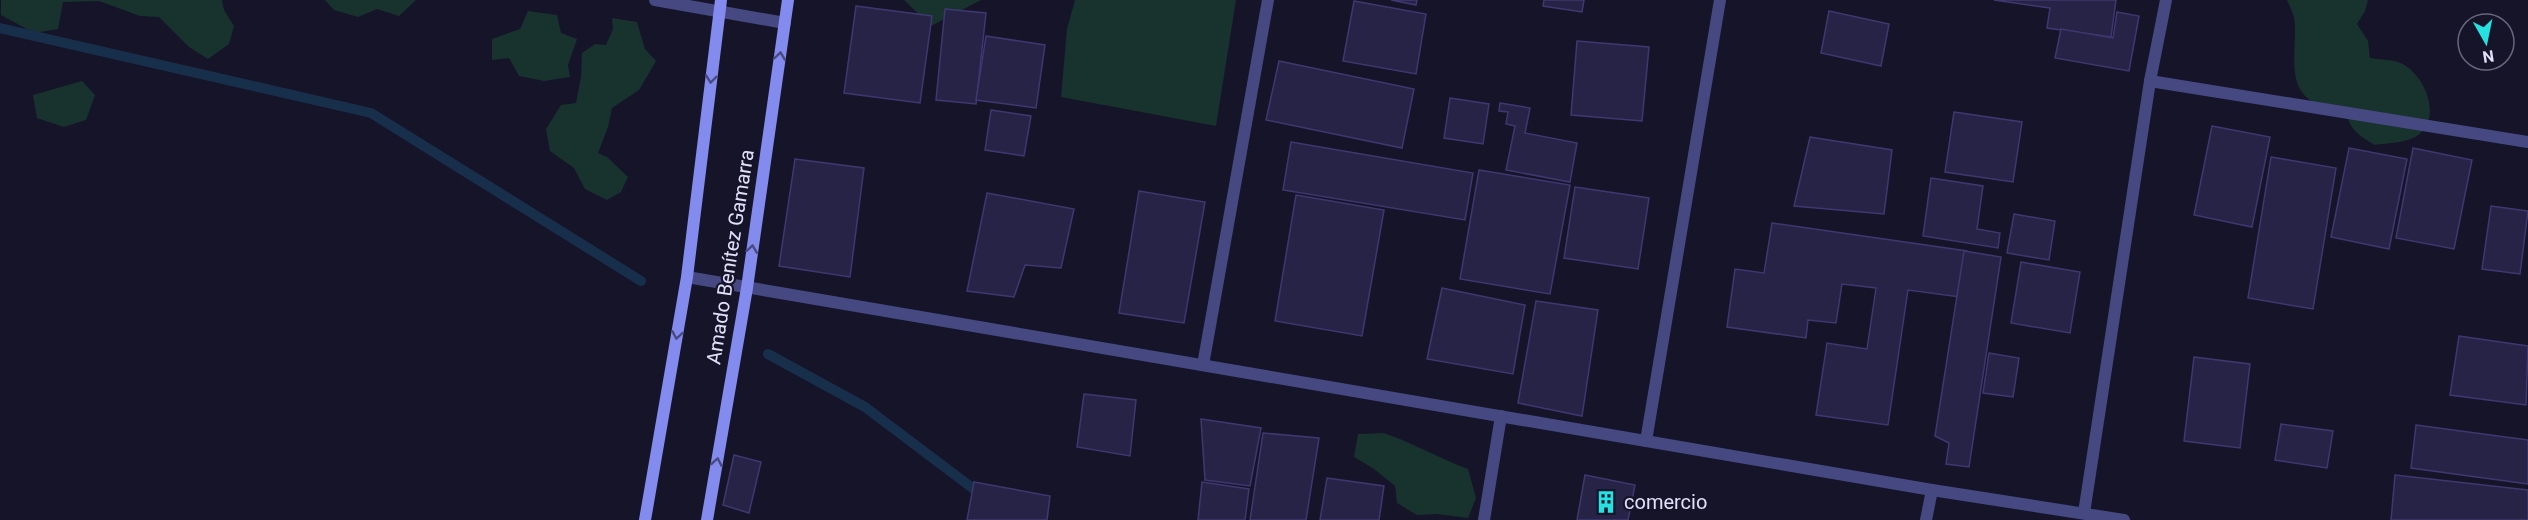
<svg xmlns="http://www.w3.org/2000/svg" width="2528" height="520" viewBox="0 0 2528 520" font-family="Roboto,sans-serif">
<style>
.green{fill:#18322e}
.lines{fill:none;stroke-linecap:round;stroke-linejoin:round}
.stream{stroke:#172f4a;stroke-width:10}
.building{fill:#272347;stroke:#3e3870;stroke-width:1.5}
.street{stroke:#464981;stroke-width:12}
.secondary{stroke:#848bee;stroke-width:12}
.oneway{stroke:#484a82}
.labels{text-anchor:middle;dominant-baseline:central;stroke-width:4.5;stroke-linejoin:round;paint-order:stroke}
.street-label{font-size:20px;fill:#e1e0fb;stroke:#161429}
.poi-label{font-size:20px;fill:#e1e0fb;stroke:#161429;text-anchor:start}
</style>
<rect width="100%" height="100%" fill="#161429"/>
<g class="green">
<polygon points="1,0 222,0 224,10 234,26 229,44 208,59 189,47 159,17 140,16 99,1 63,2 58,29 34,33 1,15"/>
<polygon points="325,0 416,0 399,16 377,9 358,17 334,10"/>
<polygon points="904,0 981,0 931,26"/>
<polygon points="1075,0 1236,0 1216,126 1061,97 1067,29"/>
<path d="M2287 0H2368L2365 11 2357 24 2368 41 2370 58C2379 60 2390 59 2398 62 2424 71 2444 118 2417 136 2406 143 2388 143 2375 145 2359 136 2348 128 2346 110 2337 108 2327 107 2318 104 2282 91 2299 44 2294 18 2293 12 2289 5 2287 0Z"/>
<polygon points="528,11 557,15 561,33 577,39 568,65 570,77 544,81 519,76 509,58 492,60 492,39 520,29"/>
<polygon points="612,18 637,22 645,49 656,61 639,90 612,108 608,127 598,153 607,157 628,177 621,192 607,200 585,189 574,168 550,151 546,129 561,105 576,103 581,77 582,53 595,44 606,45 613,29"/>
<polygon points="82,81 95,95 86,120 64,127 37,118 33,95"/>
<path d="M1384 433C1413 443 1439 458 1468 469L1476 498 1468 518 1437 514 1417 515 1397 503 1395 486 1374 469 1354 457 1358 434Z"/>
</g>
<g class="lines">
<g class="stream">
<polyline points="0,28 371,113 641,281"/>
<polyline points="768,354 865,407 983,496"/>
</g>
</g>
<g class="building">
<polygon points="1391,0 1417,0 1416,5"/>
<polygon points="1544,0 1584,0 1582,12 1543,6"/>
<polygon points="1994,0 2116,0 2111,37 2047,28 2050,8"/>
<polygon points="1354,1 1426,14 1416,74 1343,61"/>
<polygon points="856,6 932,16 920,103 844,93"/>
<polygon points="945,9 986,13 976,104 936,100"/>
<polygon points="1829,11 1889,24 1881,66 1821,53"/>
<polygon points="2117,12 2139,16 2129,71 2055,58 2061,29 2113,38"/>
<polygon points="986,36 1045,45 1036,108 976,100"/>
<polygon points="1577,41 1649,47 1642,121 1571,115"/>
<polygon points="1279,61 1414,89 1402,148 1266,120"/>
<polygon points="1450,98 1489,104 1483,144 1444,138"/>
<polygon points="1500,103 1530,108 1525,133 1577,143 1570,182 1506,170 1515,126 1506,124 1508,112 1499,111"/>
<polygon points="991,110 1031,116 1024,156 985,150"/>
<polygon points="1954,112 2022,122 2013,182 1945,172"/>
<polygon points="2212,126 2270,137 2252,227 2194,215"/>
<polygon points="1810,137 1892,150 1884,214 1794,206"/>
<polygon points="1291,142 1473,173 1465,220 1283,190"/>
<polygon points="2349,148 2407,159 2389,249 2331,237"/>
<polygon points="2413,148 2472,160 2454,249 2396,238"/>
<polygon points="2271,157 2336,168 2313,309 2248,298"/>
<polygon points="795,159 864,168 850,277 779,266"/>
<polygon points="1479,170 1570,185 1550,294 1460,279"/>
<polygon points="1931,178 1983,186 1977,229 2000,233 1998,248 1923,236"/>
<polygon points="1575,187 1649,198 1638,269 1564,258"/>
<polygon points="1139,191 1205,202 1184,323 1119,313"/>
<polygon points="987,193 1074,209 1061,268 1025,265 1014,297 967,291"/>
<polygon points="1296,195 1384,210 1362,336 1275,321"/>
<polygon points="2491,206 2528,211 2520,274 2482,269"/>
<polygon points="2014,214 2055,221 2049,260 2007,253"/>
<polygon points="1772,223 1967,251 1960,297 1908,290 1888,425 1816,415 1827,343 1867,349 1876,288 1842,284 1836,323 1808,320 1806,338 1727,327 1735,269 1764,273"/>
<polygon points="1964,251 2001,257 1969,467 1946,464 1949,443 1935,436"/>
<polygon points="2021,262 2080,272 2070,333 2011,323"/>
<polygon points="1442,288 1525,305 1513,374 1427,359"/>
<polygon points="1536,301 1598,310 1582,416 1518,403"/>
<polygon points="2459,336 2528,346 2526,405 2450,395"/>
<polygon points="1989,353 2019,358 2013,397 1983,393"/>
<polygon points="2194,357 2250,364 2240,448 2184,441"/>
<polygon points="1084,394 1136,400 1130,456 1077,447"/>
<polygon points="1201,419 1261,428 1250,486 1205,480"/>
<polygon points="2281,424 2333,431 2327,468 2275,460"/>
<polygon points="2416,425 2528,440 2528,484 2411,468"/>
<polygon points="1263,433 1319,438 1306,520 1250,520"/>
<polygon points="734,455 761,462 749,513 723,505"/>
<polygon points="1585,475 1635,485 1628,520 1577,520"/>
<polygon points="2395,475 2528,490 2528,520 2391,520"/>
<polygon points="1327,478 1384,486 1379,520 1320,520"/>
<polygon points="974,482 1050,496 1047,520 967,520"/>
<polygon points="1202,482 1249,489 1245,520 1198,520"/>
</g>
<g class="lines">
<g class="street">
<polyline points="655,0 785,23"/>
<polyline points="2150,81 2528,142"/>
<polyline points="687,277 1932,490 2124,520"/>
<polyline points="1203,365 1268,0"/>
<polyline points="1646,441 1720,0"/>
<polyline points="2084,513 2150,81 2166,0"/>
<polyline points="1484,520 1501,416"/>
<polyline points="1926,520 1932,490"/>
</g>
<g class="secondary">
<polyline points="645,520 687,277 721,0"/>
<polyline points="707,520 747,288 788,0"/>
</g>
</g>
<defs><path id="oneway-chevron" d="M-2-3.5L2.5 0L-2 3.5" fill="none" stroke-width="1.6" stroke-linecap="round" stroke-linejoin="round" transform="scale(1.5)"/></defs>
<g class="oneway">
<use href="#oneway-chevron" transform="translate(780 56) rotate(-82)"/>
<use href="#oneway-chevron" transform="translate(711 79) rotate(97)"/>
<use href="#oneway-chevron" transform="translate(752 249) rotate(-82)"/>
<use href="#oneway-chevron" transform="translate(677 335) rotate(100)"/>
<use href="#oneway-chevron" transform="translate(717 462) rotate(-80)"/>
</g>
<defs>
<g id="building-bare" transform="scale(1.8)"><path d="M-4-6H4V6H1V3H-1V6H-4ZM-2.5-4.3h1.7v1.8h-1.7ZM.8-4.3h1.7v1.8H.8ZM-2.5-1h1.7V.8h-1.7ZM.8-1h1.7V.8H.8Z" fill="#25e1e2" stroke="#161429" stroke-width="2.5" paint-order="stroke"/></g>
</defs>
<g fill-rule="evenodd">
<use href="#building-bare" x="1606" y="502"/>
</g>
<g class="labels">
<g class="street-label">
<text transform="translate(730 257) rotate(-81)">Amado Benítez Gamarra</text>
</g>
<g class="poi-label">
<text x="1624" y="502">comercio</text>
</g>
</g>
<g transform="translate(2486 42) rotate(171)"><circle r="28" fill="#161429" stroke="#67667d" stroke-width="1.5"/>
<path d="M0-4.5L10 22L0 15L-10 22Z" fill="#25e1e2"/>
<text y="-9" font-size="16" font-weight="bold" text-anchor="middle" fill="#e1e0fb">N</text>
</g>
</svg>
